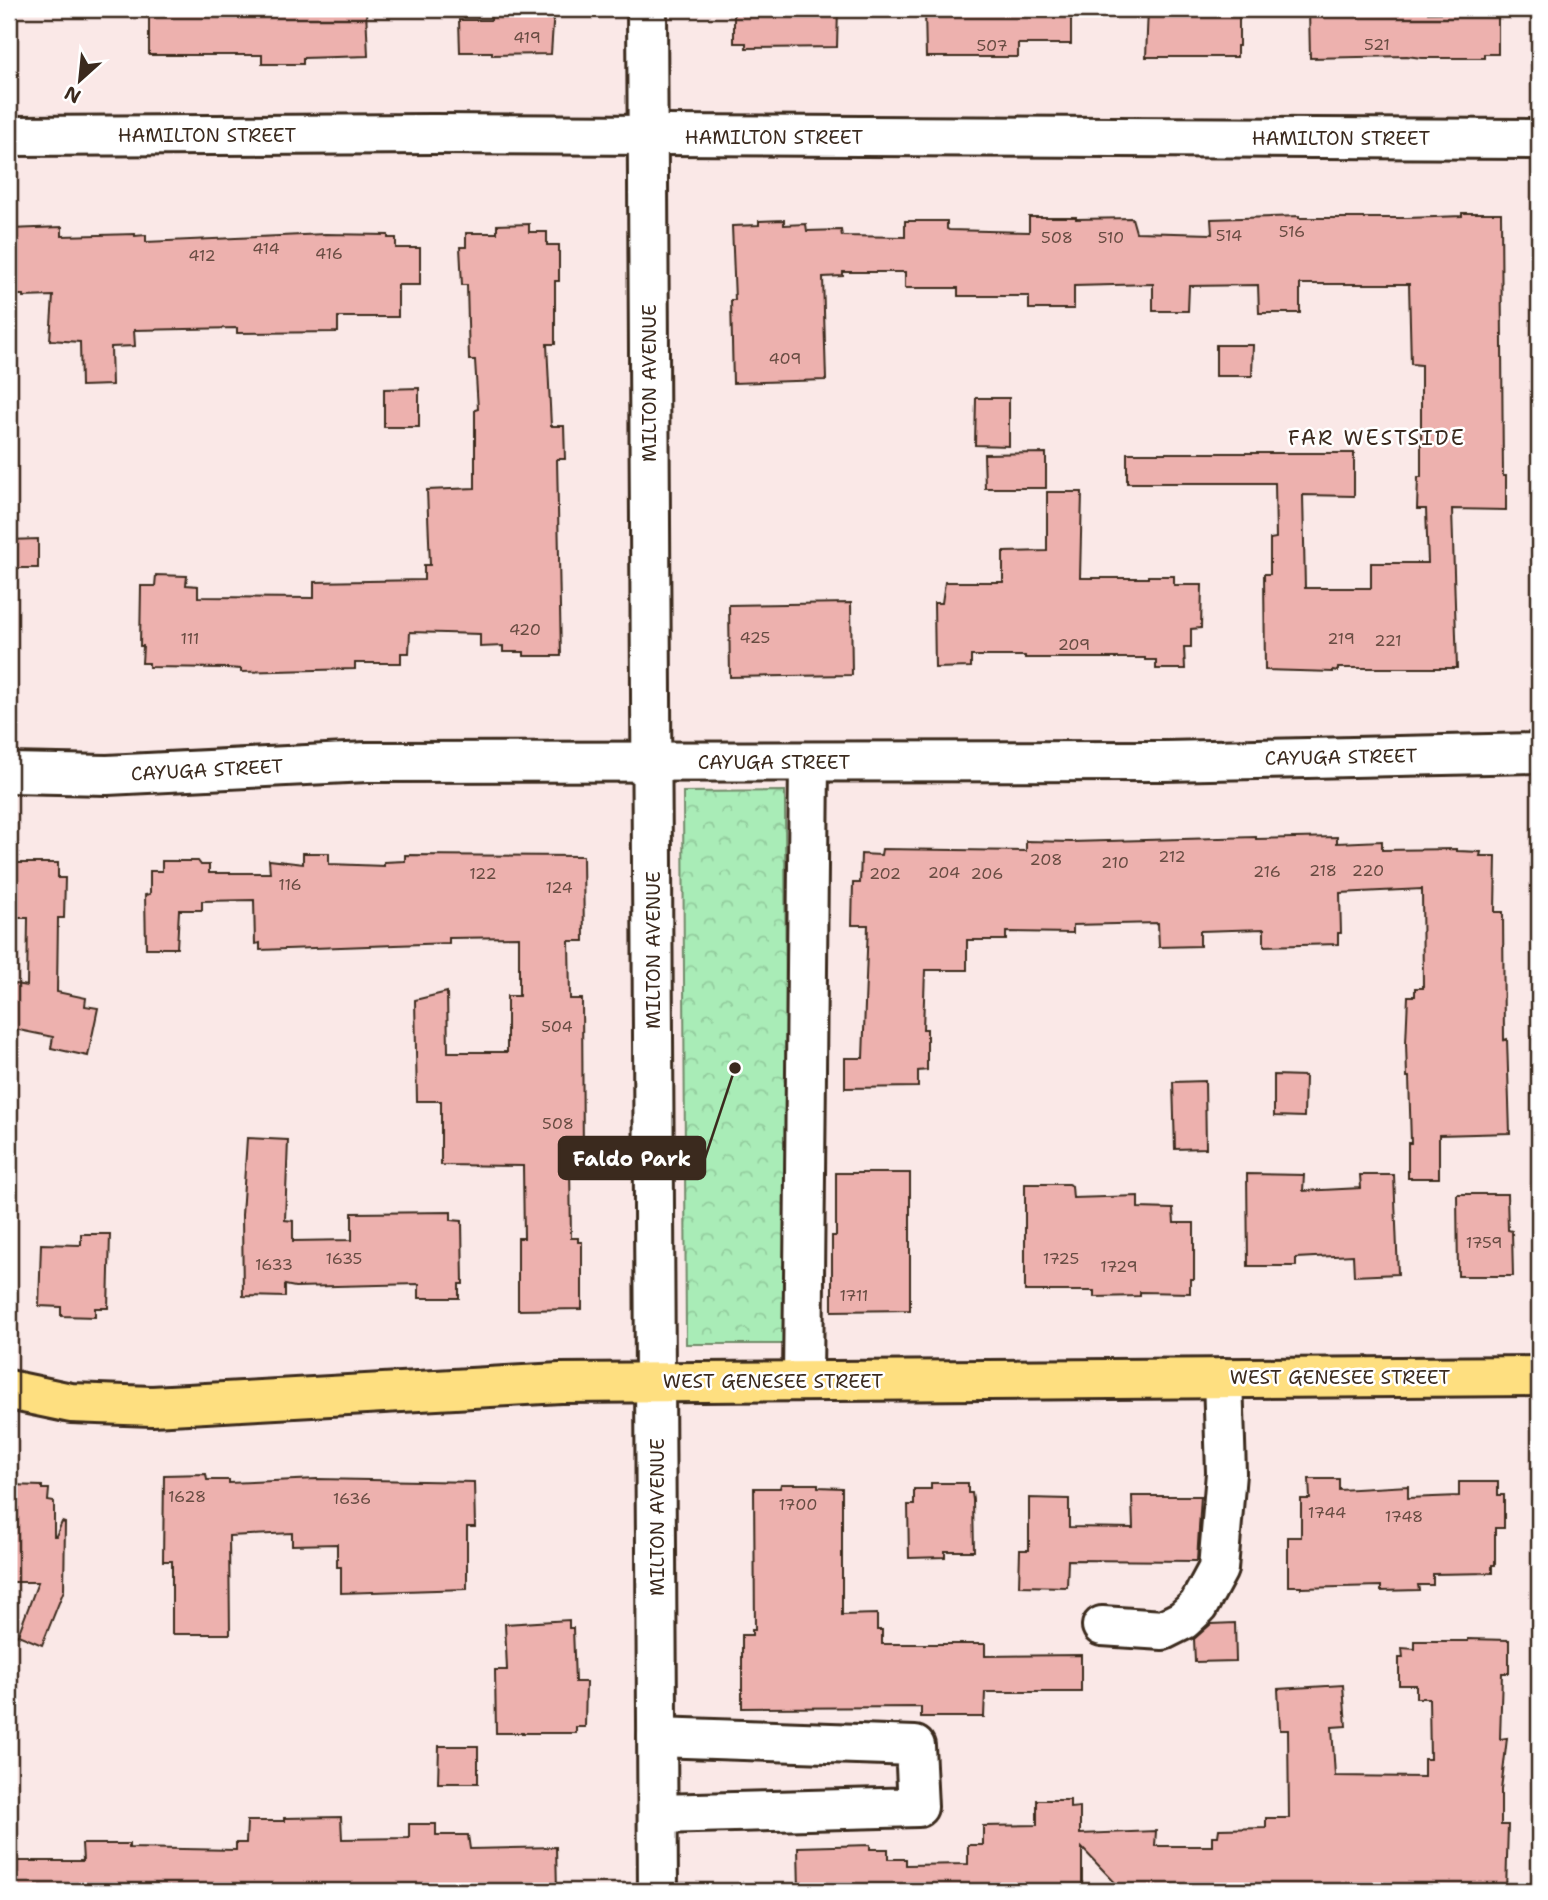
<svg xmlns="http://www.w3.org/2000/svg" width="1548" height="1900" viewBox="0 0 1548 1900" font-family="'Shantell Sans',sans-serif">
<style>
.park{fill:url(#park-crowns);stroke:#728b6a;stroke-width:2}
.building{fill:#edb1ae;stroke:#3b2a1e;stroke-width:2}
.lines{fill:none;stroke-linecap:round;stroke-linejoin:round}
.minor-casing{stroke:#3b2a1e;stroke-width:44}
.major-casing{stroke:#3b2a1e;stroke-width:44}
.minor{stroke:#fff;stroke-width:38}
.major{stroke:#fedf80;stroke-width:38}
.labels{text-anchor:middle;dominant-baseline:central;stroke-width:5;stroke-linejoin:round;paint-order:stroke}
.number-label{font-size:16px;fill:#684c42}
.street-label{font-size:19px;fill:#3b2a1e;stroke:#fff}
.neighbourhood-label{font-size:21px;letter-spacing:2px;fill:#3b2a1e;stroke:#fff}
.leader{fill:none;stroke:#3b2a1e;stroke-width:2.5}
.callout-dot{fill:#3b2a1e;stroke:#fff;stroke-width:2.5}
.callout{fill:#3b2a1e;stroke:#3b2a1e;stroke-width:2.5}
.callout-label{font-size:21px;text-anchor:middle;font-weight:bold;fill:#fff}
</style>
<defs>
<pattern id="park-crowns" width="20" height="18" patternUnits="userSpaceOnUse" patternTransform="scale(1.75)"><rect width="20" height="18" fill="#a9ecb7"/><path d="M2 6a3 3 0 1 1 6 0M12 15a3 3 0 1 1 6 0" fill="none" stroke="#92cb9d"/></pattern>
</defs>
<rect width="100%" height="100%" fill="#fae8e7"/>
<filter id="ink" filterUnits="userSpaceOnUse"><feTurbulence type="fractalNoise" baseFrequency=".0143" numOctaves="2"/><feDisplacementMap in="SourceGraphic" scale="14" xChannelSelector="R" yChannelSelector="G"/><feConvolveMatrix kernelMatrix="1 2 1 2 8 2 1 2 1" color-interpolation-filters="sRGB"/></filter>
<g filter="url(#ink)">
<polygon class="park" points="785,791 787,1344 686,1344 683,792"/>
<g class="building">
<polygon points="149,9 366,9 368,56 303,58 303,64 262,64 262,55 149,55"/>
<polygon points="554,9 551,54 492,55 492,52 460,52 459,20 491,20 491,10"/>
<polygon points="746,9 838,9 837,47 746,48 746,43 734,43 734,10"/>
<polygon points="925,9 1071,9 1071,44 1018,44 1018,57 926,57"/>
<polygon points="1148,9 1239,9 1239,46 1237,46 1237,57 1146,57"/>
<polygon points="1309,9 1427,9 1428,13 1483,12 1484,14 1498,14 1498,54 1484,54 1484,58 1421,58 1407,56 1310,58"/>
<polygon points="1462,213 1501,213 1503,476 1506,476 1506,510 1452,509 1457,668 1338,668 1338,671 1333,670 1333,672 1265,670 1264,574 1270,574 1270,539 1276,538 1275,483 1127,483 1127,453 1354,453 1354,496 1303,495 1305,588 1371,588 1371,563 1428,563 1426,509 1417,509 1418,477 1421,477 1421,365 1411,364 1409,284 1300,284 1300,313 1259,313 1258,285 1189,286 1188,311 1153,311 1153,284 1074,286 1074,309 1029,309 1029,296 958,296 958,288 905,288 905,272 843,272 843,276 823,277 826,380 733,383 731,300 735,300 732,226 759,225 759,221 784,220 784,225 806,224 807,231 841,230 842,236 905,237 905,221 947,221 947,229 949,230 1029,232 1029,217 1076,217 1076,219 1132,218 1136,232 1212,234 1211,219 1299,216 1299,218 1407,218 1462,216"/>
<polygon points="529,224 529,232 547,232 547,245 559,245 559,281 555,281 555,344 547,344 551,426 564,426 565,459 557,459 561,656 524,656 524,652 503,652 503,646 480,647 480,634 410,632 409,653 401,653 401,663 355,663 355,669 241,672 241,669 227,668 149,667 149,663 142,663 143,646 140,646 141,586 155,586 156,575 187,576 186,585 198,586 198,597 314,598 314,582 424,580 424,565 430,565 427,490 475,488 475,410 478,409 475,360 469,360 467,285 462,285 460,247 466,247 466,233 497,233 497,225"/>
<polygon points="62,227 62,236 135,234 135,236 146,235 146,242 325,234 388,235 388,238 396,238 396,248 420,248 420,285 398,285 398,317 338,317 338,332 237,333 237,328 134,330 135,346 111,347 112,385 81,386 80,342 50,340 53,296 23,297 23,295 9,295 10,229"/>
<polygon points="1216,345 1253,345 1252,376 1216,376"/>
<polygon points="419,388 419,427 384,427 384,389"/>
<polygon points="976,398 1009,398 1009,446 975,445"/>
<polygon points="1046,453 1046,488 985,488 984,454"/>
<polygon points="1047,492 1082,492 1080,578 1148,578 1148,576 1174,576 1174,585 1202,585 1201,628 1191,629 1191,647 1184,647 1185,669 1156,669 1156,660 1145,660 1145,658 1025,658 1025,656 971,656 971,667 935,668 934,603 942,603 945,582 1003,582 1003,552 1047,551"/>
<polygon points="38,539 38,568 9,568 9,540"/>
<polygon points="851,603 852,675 730,677 729,605"/>
<polygon points="1256,837 1256,839 1337,837 1337,843 1382,841 1382,850 1457,849 1457,851 1481,852 1480,856 1496,856 1495,912 1503,912 1504,1040 1507,1039 1510,1133 1439,1135 1439,1178 1408,1178 1408,1143 1411,1143 1409,1077 1407,1077 1406,1043 1408,996 1415,996 1415,988 1423,988 1422,889 1340,893 1341,933 1338,933 1338,944 1264,946 1264,929 1200,931 1200,946 1159,947 1158,923 1073,925 1073,933 1006,932 1006,940 967,940 967,970 925,970 923,1029 927,1029 927,1070 918,1071 918,1087 845,1088 845,1058 863,1058 868,925 852,925 853,883 860,883 861,854 881,855 882,849 1026,851 1026,841 1071,842"/>
<polygon points="303,853 329,853 329,864 384,866 384,862 405,861 405,855 583,856 584,941 569,941 570,999 582,999 583,1159 576,1159 576,1166 570,1166 571,1238 578,1238 578,1242 582,1242 582,1309 518,1310 518,1238 524,1238 523,1166 441,1165 441,1101 417,1101 415,1000 447,992 448,1052 507,1052 507,996 519,996 519,937 449,938 449,943 260,950 260,943 255,944 254,900 202,901 202,910 179,910 177,948 146,948 145,895 150,894 150,871 162,871 162,861 198,861 201,865 209,865 209,873 270,873 269,860 303,864"/>
<polygon points="13,863 58,863 58,878 65,878 64,918 58,918 57,992 86,998 85,1006 98,1008 88,1056 51,1048 53,1037 9,1028 9,983 27,986 28,918 13,918"/>
<polygon points="1274,1075 1305,1076 1304,1117 1274,1116"/>
<polygon points="1205,1081 1206,1148 1175,1149 1173,1082"/>
<polygon points="247,1138 288,1140 285,1220 293,1221 293,1241 352,1240 352,1213 451,1212 451,1220 462,1221 463,1284 459,1284 459,1298 419,1298 419,1284 295,1287 285,1285 285,1297 243,1296 242,1215"/>
<polygon points="836,1173 910,1173 910,1310 832,1311 832,1236 836,1236"/>
<polygon points="1247,1174 1304,1175 1303,1191 1361,1188 1360,1175 1394,1175 1398,1274 1354,1276 1353,1255 1296,1258 1296,1266 1248,1266"/>
<polygon points="1025,1184 1068,1184 1072,1186 1073,1198 1138,1196 1138,1208 1173,1209 1174,1223 1194,1223 1194,1279 1190,1279 1190,1293 1140,1292 1140,1296 1094,1297 1094,1291 1025,1291"/>
<polygon points="1457,1194 1507,1194 1508,1230 1512,1231 1513,1276 1458,1276"/>
<polygon points="81,1234 110,1234 108,1308 95,1308 95,1317 61,1316 61,1307 39,1306 41,1244 81,1245"/>
<polygon points="206,1474 207,1480 229,1480 229,1483 317,1479 474,1482 475,1527 467,1527 467,1589 341,1593 341,1567 337,1567 337,1544 292,1545 292,1533 229,1536 230,1634 172,1634 172,1561 163,1561 164,1475"/>
<polygon points="1309,1479 1339,1479 1339,1490 1408,1486 1408,1498 1459,1496 1459,1482 1498,1482 1498,1495 1504,1495 1504,1528 1495,1528 1495,1565 1492,1565 1492,1573 1433,1574 1433,1585 1418,1585 1419,1590 1381,1591 1381,1586 1301,1588 1301,1586 1288,1586 1288,1537 1301,1537 1301,1499 1310,1499"/>
<polygon points="931,1483 968,1483 968,1493 972,1493 973,1500 974,1551 945,1551 945,1557 909,1558 908,1505 914,1505 914,1489 931,1489"/>
<polygon points="781,1484 818,1484 818,1487 842,1488 842,1615 877,1614 877,1630 882,1630 882,1644 985,1644 985,1656 1081,1655 1081,1692 985,1692 984,1717 921,1717 921,1707 742,1708 742,1635 752,1635 752,1630 755,1630 754,1488 780,1488"/>
<polygon points="9,1485 42,1486 42,1489 49,1489 48,1501 54,1502 54,1536 56,1536 62,1522 65,1523 64,1590 42,1645 18,1635 38,1582 9,1582"/>
<polygon points="1132,1496 1201,1496 1197,1561 1068,1560 1067,1587 1019,1586 1020,1550 1029,1550 1029,1498 1069,1499 1069,1527 1133,1528"/>
<polygon points="569,1620 569,1628 573,1628 575,1682 586,1682 585,1727 576,1727 576,1733 496,1733 495,1670 507,1670 505,1624"/>
<polygon points="1235,1623 1236,1661 1195,1662 1194,1639 1211,1624"/>
<polygon points="1468,1639 1509,1640 1509,1673 1502,1673 1500,1739 1507,1738 1501,1790 1501,1825 1508,1825 1506,1891 1123,1891 1082,1848 1082,1891 799,1891 798,1847 870,1845 870,1849 888,1849 888,1859 906,1859 906,1865 968,1864 968,1845 983,1845 983,1826 1037,1825 1037,1800 1070,1800 1070,1808 1080,1807 1080,1834 1156,1831 1155,1846 1212,1846 1212,1836 1218,1836 1219,1829 1266,1828 1266,1818 1289,1818 1288,1730 1280,1730 1278,1689 1343,1685 1346,1726 1332,1727 1335,1776 1424,1777 1424,1759 1430,1759 1429,1698 1416,1698 1416,1685 1399,1685 1399,1658 1403,1658 1402,1648 1415,1649 1415,1641 1468,1641"/>
<polygon points="439,1746 478,1746 478,1783 438,1783"/>
<polygon points="341,1817 342,1839 409,1838 409,1824 436,1824 436,1835 468,1835 470,1849 556,1847 557,1891 9,1891 9,1861 83,1861 82,1844 129,1844 129,1848 236,1850 236,1843 246,1843 247,1821 284,1821 284,1818"/>
</g>
<g class="lines">
<g class="minor-casing">
<g id="minor">
<polyline points="647,9 658,1891"/>
<polyline points="9,136 433,134 1539,139"/>
<polyline points="9,773 107,775 367,762 1164,761 1539,753"/>
<polyline points="803,1381 809,762"/>
<polyline points="1102,1626 1163,1630 1183,1620 1198,1606 1218,1569 1226,1473 1223,1378"/>
<polyline points="657,1737 915,1746 918,1807 658,1814"/>
</g>
</g>
<g class="major-casing">
<polyline id="major" points="9,1390 71,1403 152,1406 560,1383 1539,1376"/>
</g>
<use href="#minor" class="minor"/>
<use href="#major" class="major"/>
</g>
</g>
<g class="labels">
<g class="number-label">
<text x="527" y="37">419</text>
<text x="1377" y="44">521</text>
<text x="992" y="45">507</text>
<text x="1292" y="231">516</text>
<text x="1229" y="235">514</text>
<text x="1057" y="237">508</text>
<text x="1111" y="237">510</text>
<text x="266" y="248">414</text>
<text x="329" y="253">416</text>
<text x="202" y="255">412</text>
<text x="785" y="358">409</text>
<text x="525" y="629">420</text>
<text x="755" y="637">425</text>
<text x="190" y="638">111</text>
<text x="1341" y="638">219</text>
<text x="1388" y="640">221</text>
<text x="1074" y="644">209</text>
<text x="1172" y="856">212</text>
<text x="1046" y="859">208</text>
<text x="1115" y="862">210</text>
<text x="1323" y="870">218</text>
<text x="1368" y="870">220</text>
<text x="1267" y="871">216</text>
<text x="944" y="872">204</text>
<text x="483" y="873">122</text>
<text x="885" y="873">202</text>
<text x="987" y="873">206</text>
<text x="290" y="884">116</text>
<text x="559" y="887">124</text>
<text x="557" y="1026">504</text>
<text x="558" y="1123">508</text>
<text x="1484" y="1242">1759</text>
<text x="344" y="1258">1635</text>
<text x="1061" y="1258">1725</text>
<text x="274" y="1264">1633</text>
<text x="1119" y="1266">1729</text>
<text x="854" y="1295">1711</text>
<text x="187" y="1496">1628</text>
<text x="352" y="1498">1636</text>
<text x="798" y="1504">1700</text>
<text x="1327" y="1512">1744</text>
<text x="1404" y="1516">1748</text>
</g>
<g class="street-label">
<text x="207" y="135">HAMILTON STREET</text>
<text x="774" y="137">HAMILTON STREET</text>
<text x="1341" y="138">HAMILTON STREET</text>
<text transform="translate(649 383) rotate(-90)">MILTON AVENUE</text>
<text transform="translate(1341 757) rotate(-1)">CAYUGA STREET</text>
<text x="774" y="762">CAYUGA STREET</text>
<text transform="translate(207 770) rotate(-3)">CAYUGA STREET</text>
<text transform="translate(653 950) rotate(-90)">MILTON AVENUE</text>
<text x="1340" y="1377">WEST GENESEE STREET</text>
<text x="773" y="1381">WEST GENESEE STREET</text>
<text transform="translate(657 1517) rotate(-90)">MILTON AVENUE</text>
</g>
<g class="neighbourhood-label">
<text x="1377" y="438">FAR WESTSIDE</text>
</g>
</g>
<path class="leader" d="M735 1068L705 1158"/>
<circle class="callout-dot" cx="735" cy="1068" r="7"/>
<rect class="callout" x="559" y="1137" width="146" height="42" rx="7"/>
<g class="callout-label">
<text x="632" y="1166">Faldo Park</text>
</g>
<rect width="1548" height="1900" fill="none" stroke="#fff" stroke-width="35"/>
<rect x="18" y="18" width="1513" height="1865" fill="none" stroke="#3b2a1e" stroke-width="2.5" filter="url(#ink)"/>
<g transform="translate(80 80) rotate(207)" stroke="#ffffff" stroke-width="5" paint-order="stroke">
<path d="M0-5L12 26L0 18L-12 26Z" fill="#3b2a1e"/>
<text y="-10" font-size="19" font-weight="bold" text-anchor="middle" fill="#3b2a1e">N</text>
</g>
</svg>
